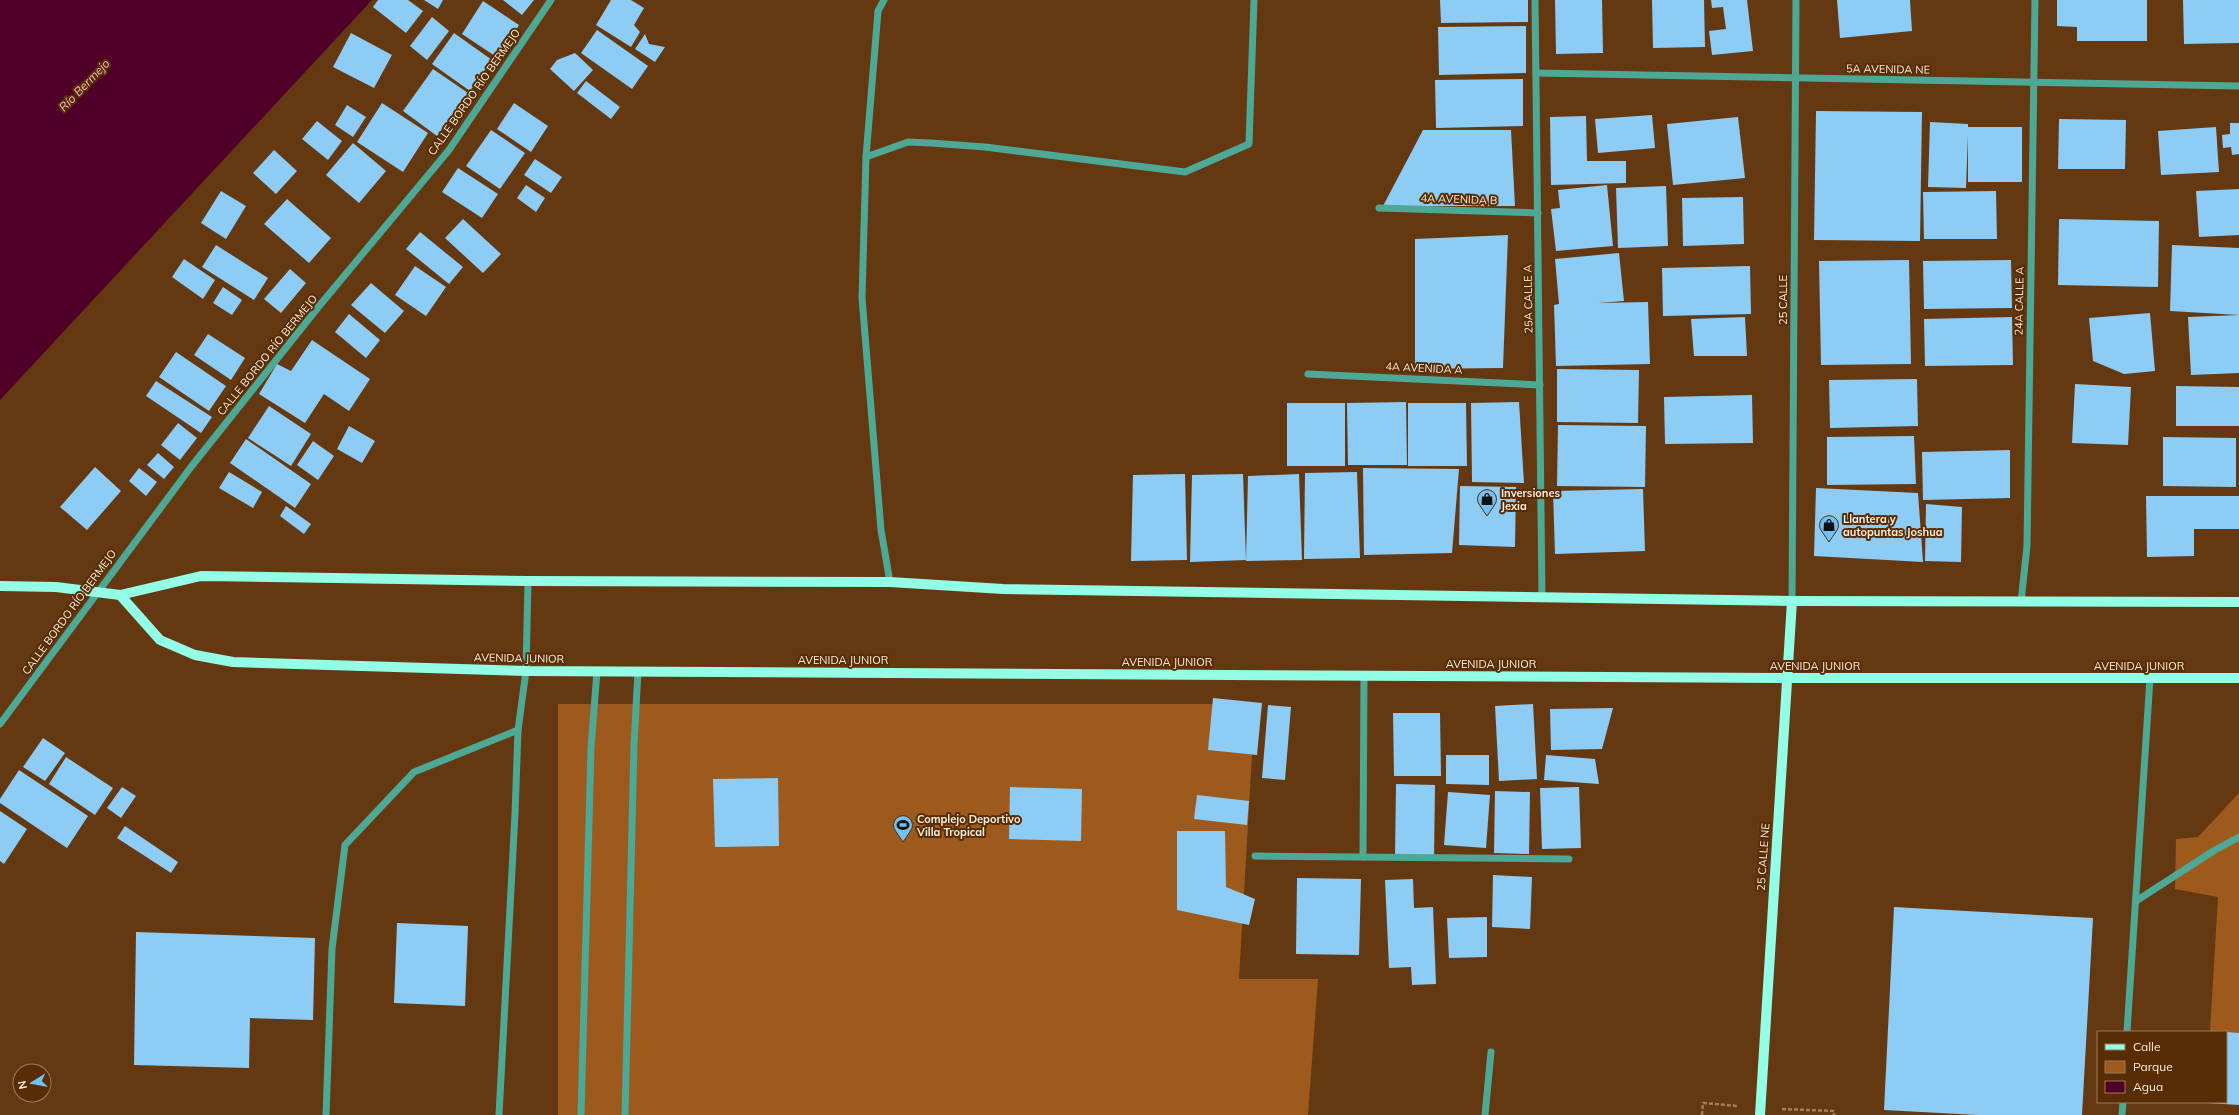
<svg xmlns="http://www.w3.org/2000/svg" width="2239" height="1115" viewBox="0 0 2239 1115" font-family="Mulish,sans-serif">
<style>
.green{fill:#9d5a1c}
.water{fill:#500028}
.building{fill:#8dccf5}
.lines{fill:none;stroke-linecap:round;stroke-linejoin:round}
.path{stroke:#9f7f63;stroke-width:2.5;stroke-dasharray:4 2;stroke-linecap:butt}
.minor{stroke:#4da895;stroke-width:7}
.major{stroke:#93fde5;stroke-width:10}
.labels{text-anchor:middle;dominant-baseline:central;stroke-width:4;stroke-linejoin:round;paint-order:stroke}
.street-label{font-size:11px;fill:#fbede3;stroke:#582d03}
.poi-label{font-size:11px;font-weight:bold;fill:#fbede3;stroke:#582d03;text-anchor:start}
.water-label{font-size:12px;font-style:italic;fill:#f1b8ca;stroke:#582d03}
</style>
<rect width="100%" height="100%" fill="#643811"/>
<g class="green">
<polygon points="558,704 1255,704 1239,979 1318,979 1308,1115 558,1115"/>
<polygon points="2239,793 2239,1060 2226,1032 2210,1032 2218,897 2175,889 2176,839 2198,837"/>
</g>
<polygon class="water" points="0,0 372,0 0,400"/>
<g class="building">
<polygon points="378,0 408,0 423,11 406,33 373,7"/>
<polygon points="424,0 443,0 438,9"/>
<polygon points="503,0 534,0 522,15"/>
<polygon points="611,0 631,0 644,8 634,25 640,32 631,47 596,25"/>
<polygon points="1440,0 1528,0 1528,22 1441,23"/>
<polygon points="1555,0 1602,0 1603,53 1556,54"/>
<polygon points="1652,0 1704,0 1705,47 1653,48"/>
<polygon points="1711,0 1747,0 1753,51 1712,55 1709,31 1726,29 1723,7 1712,8"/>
<polygon points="1837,0 1910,0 1912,31 1840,38"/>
<polygon points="2057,0 2147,0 2147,41 2077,41 2077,27 2057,26"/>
<polygon points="2183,0 2239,0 2239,43 2184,44"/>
<polygon points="483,1 519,25 498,58 462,34"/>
<polygon points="432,17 449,31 427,60 410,46"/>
<polygon points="1526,26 1526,73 1439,75 1438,27"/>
<polygon points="597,30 648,66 632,89 581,53"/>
<polygon points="351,33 392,55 374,88 333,67"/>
<polygon points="454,33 492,60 470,91 432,64"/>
<polygon points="645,34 649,44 665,47 655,62 635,49"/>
<polygon points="575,53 593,70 574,91 550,69 557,60"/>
<polygon points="433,69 468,93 437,136 403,111"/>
<polygon points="1523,79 1523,126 1436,128 1435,80"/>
<polygon points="586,81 620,107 611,119 577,93"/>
<polygon points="382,103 428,133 403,172 357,142"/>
<polygon points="514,103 548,126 531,152 497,129"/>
<polygon points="347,105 366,117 353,137 335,125"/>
<polygon points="1816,111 1922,112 1920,241 1814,240"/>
<polygon points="1652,115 1655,148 1598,153 1595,119"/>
<polygon points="1586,116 1587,161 1626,161 1626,183 1551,185 1550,117"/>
<polygon points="1738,117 1745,178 1673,185 1667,124"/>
<polygon points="2059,119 2126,120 2125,169 2058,169"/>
<polygon points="317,121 342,141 328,160 302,139"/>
<polygon points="1930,122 1968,124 1968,127 2022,127 2022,182 1968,182 1968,135 1966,188 1928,187"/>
<polygon points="2230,123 2239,123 2239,154 2232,155 2231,147 2223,148 2222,135 2230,134"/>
<polygon points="2216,127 2219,172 2161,175 2158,131"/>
<polygon points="491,130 525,153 500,189 466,166"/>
<polygon points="1423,130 1511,130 1515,206 1383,206"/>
<polygon points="353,143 386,171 359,203 326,175"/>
<polygon points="274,150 297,171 276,194 253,173"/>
<polygon points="535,159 562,177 551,193 524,175"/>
<polygon points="458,168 498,194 482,218 442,192"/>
<polygon points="526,185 545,198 536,212 517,198"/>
<polygon points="1607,185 1613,246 1556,251 1551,209 1560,208 1558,190"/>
<polygon points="1666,186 1668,246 1618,248 1616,188"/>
<polygon points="2239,189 2239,235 2199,237 2196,191"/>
<polygon points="221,191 246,206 226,239 201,223"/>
<polygon points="1996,191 1997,239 1924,239 1923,192"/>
<polygon points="1743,197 1744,244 1683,246 1682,198"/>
<polygon points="287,199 331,238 309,263 264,224"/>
<polygon points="463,219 501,254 483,273 445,238"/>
<polygon points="2059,219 2159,221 2158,287 2058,285"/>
<polygon points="420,232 463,267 449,284 406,249"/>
<polygon points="1508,235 1503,368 1415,369 1415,239"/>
<polygon points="216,245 268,278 254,300 202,267"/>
<polygon points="2172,245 2239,248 2239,315 2170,311"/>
<polygon points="1619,253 1624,301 1598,303 1648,302 1650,364 1556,366 1554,305 1559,304 1555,259"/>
<polygon points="184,259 215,280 203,299 172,277"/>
<polygon points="1909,260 1911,364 1821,365 1819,261"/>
<polygon points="2011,260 2012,308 1924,309 1923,261"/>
<polygon points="415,266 446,287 426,316 395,295"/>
<polygon points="1750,266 1751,314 1663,316 1662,268"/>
<polygon points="290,269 306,283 281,313 264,299"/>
<polygon points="371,283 404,311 385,333 351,305"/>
<polygon points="223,287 242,300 232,315 213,303"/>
<polygon points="2150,313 2155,371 2124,374 2093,361 2089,318"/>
<polygon points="349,314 380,340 366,358 335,332"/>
<polygon points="2239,315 2239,373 2191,375 2188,317"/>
<polygon points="1745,317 1747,356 1694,356 1691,319"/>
<polygon points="2012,317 2013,365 1925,366 1924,319"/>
<polygon points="208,334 245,358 231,380 194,355"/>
<polygon points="312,340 370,379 349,411 324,394 305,423 259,394 277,364 291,371"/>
<polygon points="176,352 226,386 209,411 159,377"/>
<polygon points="1557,369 1639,370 1638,423 1557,422"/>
<polygon points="1917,379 1918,426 1830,428 1829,380"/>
<polygon points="156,381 212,417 201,433 146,396"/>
<polygon points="2075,384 2131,387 2128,445 2072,443"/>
<polygon points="2176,386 2239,387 2239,426 2176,426"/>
<polygon points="1752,395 1753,443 1665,444 1664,397"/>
<polygon points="1406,402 1407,465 1348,465 1347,403"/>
<polygon points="1519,402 1524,483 1472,482 1471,403"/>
<rect x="1287" y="403" width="58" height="63"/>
<polygon points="1408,403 1466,403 1467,466 1408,466"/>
<polygon points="269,406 311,434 291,466 248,438"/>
<polygon points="178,423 197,438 180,460 161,445"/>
<polygon points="1558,425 1646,426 1645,487 1557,486"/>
<polygon points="349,426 375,441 362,463 337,449"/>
<polygon points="1914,436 1916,484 1827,485 1827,437"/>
<polygon points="2163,437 2236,438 2236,487 2163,486"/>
<polygon points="246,439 311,484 295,508 230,463"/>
<polygon points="313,441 334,456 318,480 297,465"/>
<polygon points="2010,450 2010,498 1923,500 1922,452"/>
<polygon points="158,453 174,467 164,479 147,465"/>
<polygon points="95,467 121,491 87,530 60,507"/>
<polygon points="139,468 157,482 146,496 129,481"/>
<polygon points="1363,468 1459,469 1452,553 1364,555"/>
<polygon points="229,472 262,492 253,508 219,488"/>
<polygon points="1357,472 1360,558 1304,559 1305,473"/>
<polygon points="1185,474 1187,560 1131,561 1133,475"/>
<polygon points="1243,474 1246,560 1190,562 1192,475"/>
<polygon points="1299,474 1302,560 1246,561 1248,476"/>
<polygon points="1460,486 1516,487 1515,547 1459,545"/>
<polygon points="1816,488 1918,493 1923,562 1814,556"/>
<polygon points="1643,489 1645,551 1555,554 1553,491"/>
<polygon points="2146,496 2239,496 2239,529 2194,529 2194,556 2147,557"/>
<polygon points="1926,504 1962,507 1961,562 1925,561"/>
<polygon points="286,506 311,524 304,534 280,516"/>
<polygon points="1213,698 1262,703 1257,755 1208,750"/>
<polygon points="1533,704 1537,779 1499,781 1495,706"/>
<polygon points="1268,705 1291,707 1285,780 1262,778"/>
<polygon points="1613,708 1602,749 1551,750 1550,709"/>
<polygon points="1393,713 1440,713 1441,776 1394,776"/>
<polygon points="43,738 65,753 45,781 23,767"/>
<polygon points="1446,755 1489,755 1489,785 1446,784"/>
<polygon points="1546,755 1595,759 1599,784 1544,780"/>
<polygon points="66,757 113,788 95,815 49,784"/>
<polygon points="19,770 88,816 67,848 0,803 0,799"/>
<polygon points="778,778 779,846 715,847 713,779"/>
<polygon points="1396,784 1435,785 1434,858 1395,857"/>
<polygon points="122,787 136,796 121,818 107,808"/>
<polygon points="1010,787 1082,789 1081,841 1009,839"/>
<polygon points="1579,787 1581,848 1542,849 1540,788"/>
<polygon points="1495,791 1530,792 1529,854 1494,853"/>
<polygon points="1448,792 1490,795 1486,848 1444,845"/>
<polygon points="1197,795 1249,801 1247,825 1194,819"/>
<polygon points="0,811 27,829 4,864 0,861"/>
<polygon points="125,826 178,862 171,873 117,838"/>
<polygon points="1177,831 1225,831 1226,887 1255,899 1249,925 1177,910"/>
<polygon points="1493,875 1532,877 1530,929 1492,927"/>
<polygon points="1297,878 1361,879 1359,955 1296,954"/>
<polygon points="1413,879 1414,908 1433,907 1436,984 1412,985 1411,967 1389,968 1385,880"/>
<polygon points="1894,907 2093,918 2082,1115 1977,1115 1884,1110"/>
<polygon points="1487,917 1487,957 1449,958 1447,918"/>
<polygon points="397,923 468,926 465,1006 394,1003"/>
<polygon points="136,932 315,938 313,1020 250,1018 249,1068 134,1065"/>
<polygon points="2226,1032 2239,1033 2239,1105 2207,1103 2226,1102"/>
</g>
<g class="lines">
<g class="path">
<polyline points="1782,1109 1834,1111 1834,1115"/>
<polyline points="1702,1115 1703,1103 1738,1106"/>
</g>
<g class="minor">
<polyline points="884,0 878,11 866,157 862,298 881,530 890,582"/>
<polyline points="1535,0 1542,597"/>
<polyline points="1536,73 2239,86"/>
<polyline points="866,157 908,142 931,143 985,147 1185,172 1249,144 1254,0"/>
<polyline points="1379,208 1538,213"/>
<polyline points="1308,374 1540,385"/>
<polyline points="1792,601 1796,0"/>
<polyline points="2021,602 2027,546 2035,0"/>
<polyline points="0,724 191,467 320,305 449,150 551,0"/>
<polyline points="1255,856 1569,859"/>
<polyline points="1363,857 1364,675"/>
<polyline points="2136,901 2215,850 2239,837"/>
<polyline points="2127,1032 2150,678"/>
<polyline points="326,1115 332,949 345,845 414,772 518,730"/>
<polyline points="499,1115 515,814 518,730 526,671 528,581"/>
<polyline points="581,1115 591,748 597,671"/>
<polyline points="625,1115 634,745 638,671"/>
<polyline points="1485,1115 1491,1052"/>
<polyline points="2122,1115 2123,1102"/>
</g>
<g class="major">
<polyline points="0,586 56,587 120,595 201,576 528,581 890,582 1003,589 1792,601 2239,602"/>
<polyline points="120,595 160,640 195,655 233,662 526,671 1786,678 2239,678"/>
<polyline points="1760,1115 1792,601"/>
</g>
</g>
<defs>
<g id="shop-pin" transform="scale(1)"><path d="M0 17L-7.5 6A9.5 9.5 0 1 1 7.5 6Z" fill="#70c1f4" stroke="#582d03"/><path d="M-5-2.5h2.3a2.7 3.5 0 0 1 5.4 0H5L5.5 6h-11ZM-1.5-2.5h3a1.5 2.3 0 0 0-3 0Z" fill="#111"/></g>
<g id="stadium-pin" transform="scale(1)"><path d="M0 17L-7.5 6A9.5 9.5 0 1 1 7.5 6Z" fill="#70c1f4" stroke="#582d03"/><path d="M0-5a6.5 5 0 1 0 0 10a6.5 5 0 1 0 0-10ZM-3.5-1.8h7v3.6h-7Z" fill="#111"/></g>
</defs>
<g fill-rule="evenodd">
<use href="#shop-pin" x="1487" y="499"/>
<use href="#shop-pin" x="1829" y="525"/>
<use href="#stadium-pin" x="903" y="825"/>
</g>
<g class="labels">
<g class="street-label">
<text transform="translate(1888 69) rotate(1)">5A AVENIDA NE</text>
<text transform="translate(474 92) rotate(-55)">CALLE BORDO RÍO BERMEJO</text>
<text transform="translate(1459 199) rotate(2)">4A AVENIDA B</text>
<text transform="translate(1528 299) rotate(-91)">25A CALLE A</text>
<text transform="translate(1783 300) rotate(-90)">25 CALLE</text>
<text transform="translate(2019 301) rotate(-89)">24A CALLE A</text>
<text transform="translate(267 355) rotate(-51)">CALLE BORDO RÍO BERMEJO</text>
<text transform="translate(1424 368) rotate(3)">4A AVENIDA A</text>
<text transform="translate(69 612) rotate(-54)">CALLE BORDO RÍO BERMEJO</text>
<text transform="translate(519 658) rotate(1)">AVENIDA JUNIOR</text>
<text x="843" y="660">AVENIDA JUNIOR</text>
<text x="1167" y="662">AVENIDA JUNIOR</text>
<text x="1491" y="664">AVENIDA JUNIOR</text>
<text x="1815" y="666">AVENIDA JUNIOR</text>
<text x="2139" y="666">AVENIDA JUNIOR</text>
<text transform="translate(1763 857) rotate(-86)">25 CALLE NE</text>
</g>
<g class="poi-label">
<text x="1501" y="493">Inversiones<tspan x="1501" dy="13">Jexia</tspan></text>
<text x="1843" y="519">Llantera y<tspan x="1843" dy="13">autopuntas Joshua</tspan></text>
<text x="917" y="819">Complejo Deportivo<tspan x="917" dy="13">Villa Tropical</tspan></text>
</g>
<g class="water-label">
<text transform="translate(84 85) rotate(-46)">Río Bermejo</text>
</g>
</g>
<rect x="2097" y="1031" width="130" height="72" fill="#582d03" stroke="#997a5d"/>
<rect x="2105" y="1044" width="20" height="6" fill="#93fde5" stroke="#997a5d"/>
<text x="2133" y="1051" font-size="12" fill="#fbede3">Calle</text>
<rect x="2105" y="1061" width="20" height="12" fill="#9d5a1c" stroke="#997a5d"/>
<text x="2133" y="1071" font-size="12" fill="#fbede3">Parque</text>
<rect x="2105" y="1081" width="20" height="12" fill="#500028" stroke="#997a5d"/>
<text x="2133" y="1091" font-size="12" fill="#fbede3">Agua</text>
<g transform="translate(32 1083) rotate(259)"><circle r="19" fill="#582d03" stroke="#997a5d"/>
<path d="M0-3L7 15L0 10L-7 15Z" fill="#70c1f4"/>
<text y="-6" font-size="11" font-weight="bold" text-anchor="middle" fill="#fbede3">N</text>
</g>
</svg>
